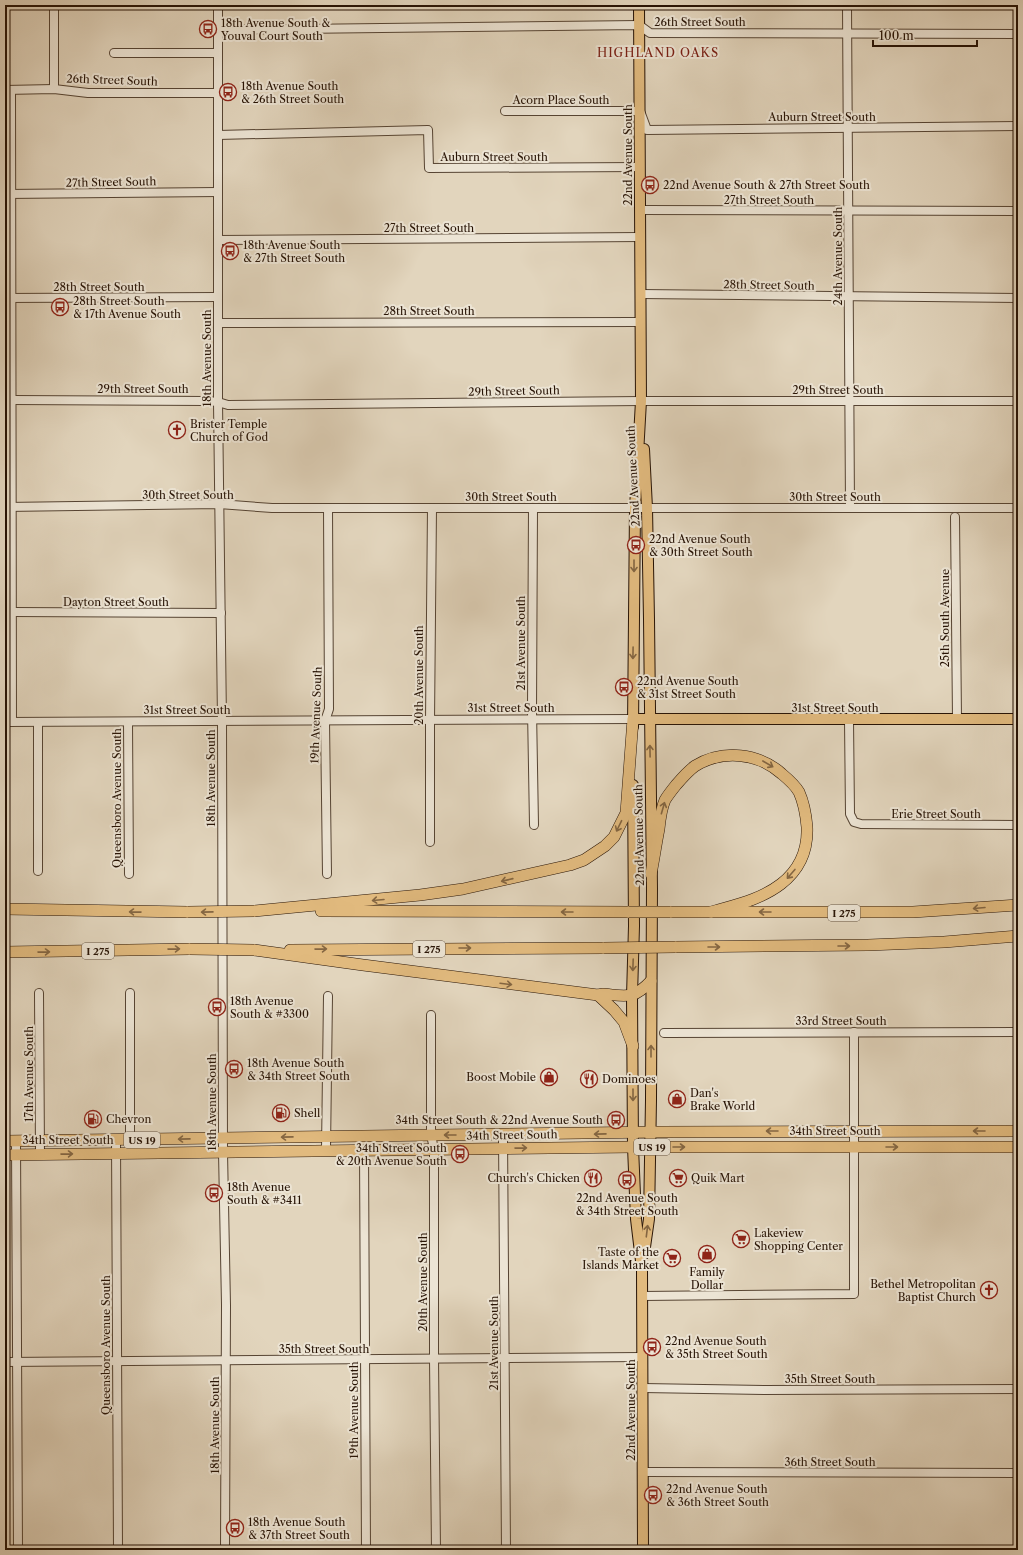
<svg xmlns="http://www.w3.org/2000/svg" width="1023" height="1555" viewBox="0 0 1023 1555" font-family="'Libre Caslon Text',serif">
<style>
.lines{fill:none;stroke-linecap:round;stroke-linejoin:round}
.minor-casing{stroke:#564433;stroke-width:10}
.major-casing{stroke:#271305;stroke-width:12}
.highway-casing{stroke:#271305;stroke-width:12}
.minor{stroke:#ece4d4;stroke-width:8}
.major{stroke:#e1ba7e;stroke-width:10}
.highway{stroke:#e1ba7e;stroke-width:11}
.highway-bridge-casing{stroke:#271305;stroke-width:12;stroke-linecap:butt}
.highway-bridge{stroke:#e1ba7e;stroke-width:11}
.oneway{stroke:#846642}
.labels{text-anchor:middle;dominant-baseline:central;stroke-width:4;stroke-linejoin:round;paint-order:stroke}
.shield{fill:#ece4d4;stroke:#625243;stroke-width:1}
.shield-label{font-size:10px;font-weight:bold;fill:#271305}
.street-label{font-size:11px;fill:#271305;stroke:#ece4d4}
.poi-label{font-size:11px;fill:#271305;stroke:#ece4d4;text-anchor:start}
.neighbourhood-label{font-size:12px;letter-spacing:1px;fill:#7a1f14;stroke:#ece4d4}
</style>
<rect width="100%" height="100%" fill="#e2d5bd"/>
<filter id="stains"><feTurbulence type="fractalNoise" baseFrequency=".005" numOctaves="4"/><feColorMatrix values="0 0 0 0 .2 0 0 0 0 .09 0 0 0 0 .02 0 0 0 .5 -.17"/></filter>
<radialGradient id="worn" r=".72"><stop offset=".6" stop-color="#630" stop-opacity="0"/><stop offset="1" stop-color="#630" stop-opacity=".3"/></radialGradient>
<g class="lines">
<g class="minor-casing">
<g id="minor">
<polyline points="54,5 54,89"/>
<polyline points="218,5 218,402 222,721 223,1152 226,1305 225,1550"/>
<polyline points="847,5 850,508"/>
<polyline points="218,30 639,25 650,33 1018,34"/>
<polyline points="114,53 218,53"/>
<polyline points="5,90 54,89 88,93 218,93"/>
<polyline points="11,90 12,722"/>
<polyline points="505,111 640,111 647,130 1018,126"/>
<polyline points="218,135 428,130 429,168 640,167"/>
<polyline points="5,194 218,192"/>
<polyline points="640,210 1018,211"/>
<polyline points="218,240 640,237"/>
<polyline points="640,294 1018,298"/>
<polyline points="5,298 218,297"/>
<polyline points="218,323 640,322"/>
<polyline points="12,400 206,401 218,402 228,405 641,401 1018,401"/>
<polyline points="5,507 219,504 272,508 1018,508"/>
<polyline points="533,508 532,710 534,825"/>
<polyline points="955,517 957,719"/>
<polyline points="12,612 221,613"/>
<polyline points="849,720 850,814 854,822 861,824 1018,825"/>
<polyline points="5,722 633,719"/>
<polyline points="128,722 129,874"/>
<polyline points="38,723 38,871"/>
<polyline points="430,842 430,721 432,508"/>
<polyline points="327,874 325,721 329,709 328,508"/>
<polyline points="39,993 40,1154"/>
<polyline points="130,993 130,1154"/>
<polyline points="431,1015 431,1135 434,1149 434,1359 436,1550"/>
<polyline points="664,1033 1018,1032"/>
<polyline points="503,1135 506,1550"/>
<polyline points="116,1140 118,1550"/>
<polyline points="16,1141 18,1550"/>
<polyline points="326,1150 328,996"/>
<polyline points="364,1150 366,1550"/>
<polyline points="642,1296 854,1294 854,1032"/>
<polyline points="5,1362 642,1357"/>
<polyline points="643,1388 764,1390 1018,1389"/>
<polyline points="643,1472 1018,1473"/>
</g>
</g>
<g class="major-casing">
<g id="major">
<polyline points="644,449 647,508 649,619 652,888 651,1100 649,1219 644,1254"/>
<polyline points="633,719 1018,719"/>
<polyline points="633,727 635,508 641,401 639,5"/>
<polyline points="633,785 634,926 632,996 633,1147 636,1219 642,1269 643,1550"/>
</g>
</g>
<g class="highway-casing">
<g id="highway">
<path d="M651 874C654 859 656 844 659 829 660 819 661 809 665 800 668 795 672 790 676 785 682 778 688 771 695 766 723 749 759 753 782 774 788 779 795 785 799 792 804 803 806 815 807 827 808 850 799 870 781 884 760 900 735 905 711 912"/>
<polyline points="5,909 188,912"/>
<polyline points="254,911 420,895 463,889 570,865 584,860 605,846 614,837 626,813 633,719"/>
<polyline points="321,911 629,912"/>
<polyline points="670,912 913,912 1018,905"/>
<polyline points="675,947 868,945 944,942 1018,936"/>
<path d="M254 950 363 965 598 995 603 994C627 996 633 1000 651 981"/>
<polyline points="290,950 604,948"/>
<polyline points="5,952 190,949"/>
<polyline points="598,995 614,1010 624,1022 633,1046"/>
<polyline points="5,1141 658,1132 1018,1131"/>
<polyline points="5,1155 633,1147 1018,1147"/>
</g>
</g>
<use href="#minor" class="minor"/>
<use href="#major" class="major"/>
<use href="#highway" class="highway"/>
<g class="highway-bridge-casing">
<g id="highway-bridge">
<polyline points="188,912 254,911"/>
<polyline points="629,912 670,912"/>
<polyline points="604,948 675,947"/>
<polyline points="190,949 254,950"/>
</g>
</g>
<use href="#highway-bridge" class="highway-bridge"/>
</g>
<defs><path id="oneway-shaft" d="M-6 0H5M1.5-3L5.5 0L1.5 3" fill="none" stroke-width="1.6" stroke-linecap="round" stroke-linejoin="round"/></defs>
<g class="oneway">
<use href="#oneway-shaft" transform="translate(634 566) rotate(90)"/>
<use href="#oneway-shaft" transform="translate(633 653) rotate(91)"/>
<use href="#oneway-shaft" transform="translate(650 751) rotate(-91)"/>
<use href="#oneway-shaft" transform="translate(768 764) rotate(30)"/>
<use href="#oneway-shaft" transform="translate(663 808) rotate(-74)"/>
<use href="#oneway-shaft" transform="translate(619 826) rotate(116)"/>
<use href="#oneway-shaft" transform="translate(791 874) rotate(131)"/>
<use href="#oneway-shaft" transform="translate(507 880) rotate(167)"/>
<use href="#oneway-shaft" transform="translate(378 900) rotate(175)"/>
<use href="#oneway-shaft" transform="translate(979 908) rotate(175)"/>
<use href="#oneway-shaft" transform="translate(135 912) rotate(-179)"/>
<use href="#oneway-shaft" transform="translate(207 912) rotate(179)"/>
<use href="#oneway-shaft" transform="translate(567 912) rotate(-180)"/>
<use href="#oneway-shaft" transform="translate(765 912) rotate(-180)"/>
<use href="#oneway-shaft" transform="translate(844 946)"/>
<use href="#oneway-shaft" transform="translate(714 947)"/>
<use href="#oneway-shaft" transform="translate(465 948)"/>
<use href="#oneway-shaft" transform="translate(174 949) rotate(-1)"/>
<use href="#oneway-shaft" transform="translate(321 949) rotate(-1)"/>
<use href="#oneway-shaft" transform="translate(44 952) rotate(-1)"/>
<use href="#oneway-shaft" transform="translate(633 965) rotate(92)"/>
<use href="#oneway-shaft" transform="translate(506 984) rotate(7)"/>
<use href="#oneway-shaft" transform="translate(651 1051) rotate(-90)"/>
<use href="#oneway-shaft" transform="translate(633 1095) rotate(90)"/>
<use href="#oneway-shaft" transform="translate(772 1131) rotate(180)"/>
<use href="#oneway-shaft" transform="translate(979 1131) rotate(180)"/>
<use href="#oneway-shaft" transform="translate(600 1134) rotate(179)"/>
<use href="#oneway-shaft" transform="translate(450 1135) rotate(180)"/>
<use href="#oneway-shaft" transform="translate(287 1137) rotate(179)"/>
<use href="#oneway-shaft" transform="translate(184 1139) rotate(179)"/>
<use href="#oneway-shaft" transform="translate(679 1147)"/>
<use href="#oneway-shaft" transform="translate(892 1147)"/>
<use href="#oneway-shaft" transform="translate(521 1148) rotate(-1)"/>
<use href="#oneway-shaft" transform="translate(67 1154) rotate(-1)"/>
<use href="#oneway-shaft" transform="translate(647 1231) rotate(-83)"/>
</g>
<defs>
<g id="bus-ring" transform="scale(0.9)"><circle r="9.5" fill="#ece4d4" stroke="#8f2418" stroke-width="1.5"/><path d="M-5-6H5V4H4V6H2V4H-2V6H-4V4H-5ZM-3.5-4V0h7V-4ZM-3.5 1.2v1.5H-2V1.2ZM2 1.2v1.5H3.5V1.2Z" fill="#8f2418"/></g>
<g id="church-ring" transform="scale(0.9)"><circle r="9.5" fill="#ece4d4" stroke="#8f2418" stroke-width="1.5"/><path d="M-1.2-6h2.4v3.5h3.3v2.4h-3.3V6h-2.4V-.1h-3.3v-2.4h3.3Z" fill="#8f2418"/></g>
<g id="shop-ring" transform="scale(0.9)"><circle r="9.5" fill="#ece4d4" stroke="#8f2418" stroke-width="1.5"/><path d="M-5-2.5h2.3a2.7 3.5 0 0 1 5.4 0H5L5.5 6h-11ZM-1.5-2.5h3a1.5 2.3 0 0 0-3 0Z" fill="#8f2418"/></g>
<g id="restaurant-ring" transform="scale(0.9)"><circle r="9.5" fill="#ece4d4" stroke="#8f2418" stroke-width="1.5"/><path d="M-5-6h1v4h1v-4h1v4h1v-4h1v5L-1.5 .5V6h-2V.5L-5-1ZM5-6V6H3V1.5H1.5Q1.5-4 5-6Z" fill="#8f2418"/></g>
<g id="fuel-ring" transform="scale(0.9)"><circle r="9.5" fill="#ece4d4" stroke="#8f2418" stroke-width="1.5"/><path d="M-5.5-6h7V0h2V4h1.3V-2.5L3-4.5l.8-.8L6-3V5H2.5V1h-1V6h-7ZM-4.2-4.7v3.2H.2V-4.7Z" fill="#8f2418"/></g>
<g id="supermarket-ring" transform="scale(0.9)"><circle r="9.5" fill="#ece4d4" stroke="#8f2418" stroke-width="1.5"/><path d="M-6-5.5h2.5l.6 2H6L4.5 2H-2.5L-4.4-4H-6ZM-1.5 3.2a1.3 1.3 0 1 0 .1 0ZM3 3.2a1.3 1.3 0 1 0 .1 0Z" fill="#8f2418"/></g>
</defs>
<g fill-rule="evenodd">
<use href="#bus-ring" x="208" y="29"/>
<use href="#bus-ring" x="228" y="92"/>
<use href="#bus-ring" x="650" y="185"/>
<use href="#bus-ring" x="230" y="251"/>
<use href="#bus-ring" x="60" y="307"/>
<use href="#church-ring" x="177" y="430"/>
<use href="#bus-ring" x="636" y="545"/>
<use href="#bus-ring" x="624" y="687"/>
<use href="#bus-ring" x="217" y="1007"/>
<use href="#bus-ring" x="234" y="1069"/>
<use href="#shop-ring" x="549" y="1077"/>
<use href="#restaurant-ring" x="589" y="1079"/>
<use href="#shop-ring" x="677" y="1099"/>
<use href="#fuel-ring" x="281" y="1113"/>
<use href="#fuel-ring" x="93" y="1119"/>
<use href="#bus-ring" x="616" y="1120"/>
<use href="#bus-ring" x="460" y="1154"/>
<use href="#restaurant-ring" x="593" y="1178"/>
<use href="#supermarket-ring" x="678" y="1178"/>
<use href="#bus-ring" x="627" y="1180"/>
<use href="#bus-ring" x="214" y="1193"/>
<use href="#supermarket-ring" x="741" y="1239"/>
<use href="#shop-ring" x="707" y="1254"/>
<use href="#supermarket-ring" x="672" y="1258"/>
<use href="#church-ring" x="989" y="1290"/>
<use href="#bus-ring" x="652" y="1347"/>
<use href="#bus-ring" x="653" y="1495"/>
<use href="#bus-ring" x="235" y="1528"/>
</g>
<g class="labels">
<g class="shield">
<rect x="828" y="905" width="32" height="16" rx="3"/>
<rect x="413" y="941" width="32" height="16" rx="3"/>
<rect x="82" y="943" width="32" height="16" rx="3"/>
<rect x="124" y="1132" width="36" height="16" rx="3"/>
<rect x="634" y="1139" width="36" height="16" rx="3"/>
</g>
<g class="shield-label">
<text x="844" y="913">I 275</text>
<text x="429" y="949">I 275</text>
<text x="98" y="951">I 275</text>
<text x="142" y="1140">US 19</text>
<text x="652" y="1147">US 19</text>
</g>
<g class="street-label">
<text x="700" y="22">26th Street South</text>
<text transform="translate(112 80) rotate(2)">26th Street South</text>
<text x="561" y="100">Acorn Place South</text>
<text x="822" y="117">Auburn Street South</text>
<text transform="translate(628 155) rotate(-90)">22nd Avenue South</text>
<text x="494" y="157">Auburn Street South</text>
<text transform="translate(111 182) rotate(-1)">27th Street South</text>
<text x="769" y="200">27th Street South</text>
<text x="429" y="228">27th Street South</text>
<text transform="translate(838 256) rotate(-90)">24th Avenue South</text>
<text transform="translate(769 285) rotate(1)">28th Street South</text>
<text x="99" y="287">28th Street South</text>
<text x="429" y="311">28th Street South</text>
<text transform="translate(207 358) rotate(-90)">18th Avenue South</text>
<text x="143" y="389">29th Street South</text>
<text x="838" y="390">29th Street South</text>
<text transform="translate(514 391) rotate(-1)">29th Street South</text>
<text transform="translate(633 476) rotate(-93)">22nd Avenue South</text>
<text x="188" y="495">30th Street South</text>
<text x="511" y="497">30th Street South</text>
<text x="835" y="497">30th Street South</text>
<text x="116" y="602">Dayton Street South</text>
<text transform="translate(945 618) rotate(-90)">25th South Avenue</text>
<text transform="translate(521 643) rotate(-90)">21st Avenue South</text>
<text transform="translate(419 675) rotate(-90)">20th Avenue South</text>
<text x="511" y="708">31st Street South</text>
<text x="835" y="708">31st Street South</text>
<text x="187" y="710">31st Street South</text>
<text transform="translate(316 715) rotate(-88)">19th Avenue South</text>
<text transform="translate(211 778) rotate(-90)">18th Avenue South</text>
<text transform="translate(117 798) rotate(-90)">Queensboro Avenue South</text>
<text x="936" y="814">Erie Street South</text>
<text transform="translate(639 835) rotate(-91)">22nd Avenue South</text>
<text x="841" y="1021">33rd Street South</text>
<text transform="translate(29 1074) rotate(-90)">17th Avenue South</text>
<text transform="translate(212 1102) rotate(-90)">18th Avenue South</text>
<text x="835" y="1131">34th Street South</text>
<text transform="translate(512 1135) rotate(-1)">34th Street South</text>
<text x="68" y="1140">34th Street South</text>
<text transform="translate(423 1282) rotate(-90)">20th Avenue South</text>
<text transform="translate(494 1343) rotate(-90)">21st Avenue South</text>
<text transform="translate(106 1345) rotate(-90)">Queensboro Avenue South</text>
<text x="324" y="1349">35th Street South</text>
<text x="830" y="1379">35th Street South</text>
<text transform="translate(354 1410) rotate(-90)">19th Avenue South</text>
<text transform="translate(631 1410) rotate(-90)">22nd Avenue South</text>
<text transform="translate(215 1425) rotate(-90)">18th Avenue South</text>
<text x="830" y="1462">36th Street South</text>
</g>
<g class="poi-label">
<text x="221" y="23">18th Avenue South &amp;<tspan x="221" dy="13">Youval Court South</tspan></text>
<text x="241" y="86">18th Avenue South<tspan x="241" dy="13">&amp; 26th Street South</tspan></text>
<text x="663" y="185">22nd Avenue South &amp; 27th Street South</text>
<text x="243" y="245">18th Avenue South<tspan x="243" dy="13">&amp; 27th Street South</tspan></text>
<text x="73" y="301">28th Street South<tspan x="73" dy="13">&amp; 17th Avenue South</tspan></text>
<text x="190" y="424">Brister Temple<tspan x="190" dy="13">Church of God</tspan></text>
<text x="649" y="539">22nd Avenue South<tspan x="649" dy="13">&amp; 30th Street South</tspan></text>
<text x="637" y="681">22nd Avenue South<tspan x="637" dy="13">&amp; 31st Street South</tspan></text>
<text x="230" y="1001">18th Avenue<tspan x="230" dy="13">South &amp; #3300</tspan></text>
<text x="247" y="1063">18th Avenue South<tspan x="247" dy="13">&amp; 34th Street South</tspan></text>
<text x="536" y="1077" text-anchor="end">Boost Mobile</text>
<text x="602" y="1079">Dominoes</text>
<text x="690" y="1093">Dan's<tspan x="690" dy="13">Brake World</tspan></text>
<text x="294" y="1113">Shell</text>
<text x="106" y="1119">Chevron</text>
<text x="603" y="1120" text-anchor="end">34th Street South &amp; 22nd Avenue South</text>
<text x="447" y="1148" text-anchor="end">34th Street South<tspan x="447" dy="13">&amp; 20th Avenue South</tspan></text>
<text x="580" y="1178" text-anchor="end">Church's Chicken</text>
<text x="691" y="1178">Quik Mart</text>
<text x="227" y="1187">18th Avenue<tspan x="227" dy="13">South &amp; #3411</tspan></text>
<text x="627" y="1198" text-anchor="middle">22nd Avenue South<tspan x="627" dy="13">&amp; 34th Street South</tspan></text>
<text x="754" y="1233">Lakeview<tspan x="754" dy="13">Shopping Center</tspan></text>
<text x="659" y="1252" text-anchor="end">Taste of the<tspan x="659" dy="13">Islands Market</tspan></text>
<text x="707" y="1272" text-anchor="middle">Family<tspan x="707" dy="13">Dollar</tspan></text>
<text x="976" y="1284" text-anchor="end">Bethel Metropolitan<tspan x="976" dy="13">Baptist Church</tspan></text>
<text x="665" y="1341">22nd Avenue South<tspan x="665" dy="13">&amp; 35th Street South</tspan></text>
<text x="666" y="1489">22nd Avenue South<tspan x="666" dy="13">&amp; 36th Street South</tspan></text>
<text x="248" y="1522">18th Avenue South<tspan x="248" dy="13">&amp; 37th Street South</tspan></text>
</g>
<g class="neighbourhood-label">
<text x="658" y="52">HIGHLAND OAKS</text>
</g>
</g>
<rect width="1023" height="1555" fill="none" stroke="#e2d5bd" stroke-width="20"/>
<rect x="6" y="6" width="1011" height="1543" fill="none" stroke="#271305" stroke-width="2"/>
<rect x="10" y="10" width="1003" height="1535" fill="none" stroke="#271305"/>
<path d="M873 40v6h104v-6" fill="none" stroke="#271305" stroke-width="2"/>
<text x="879" y="40" font-size="12" fill="#271305" stroke="#ece4d4" stroke-width="3" paint-order="stroke">100 m</text>
<rect width="100%" height="100%" filter="url(#stains)"/>
<rect width="100%" height="100%" fill="url(#worn)"/>
</svg>
